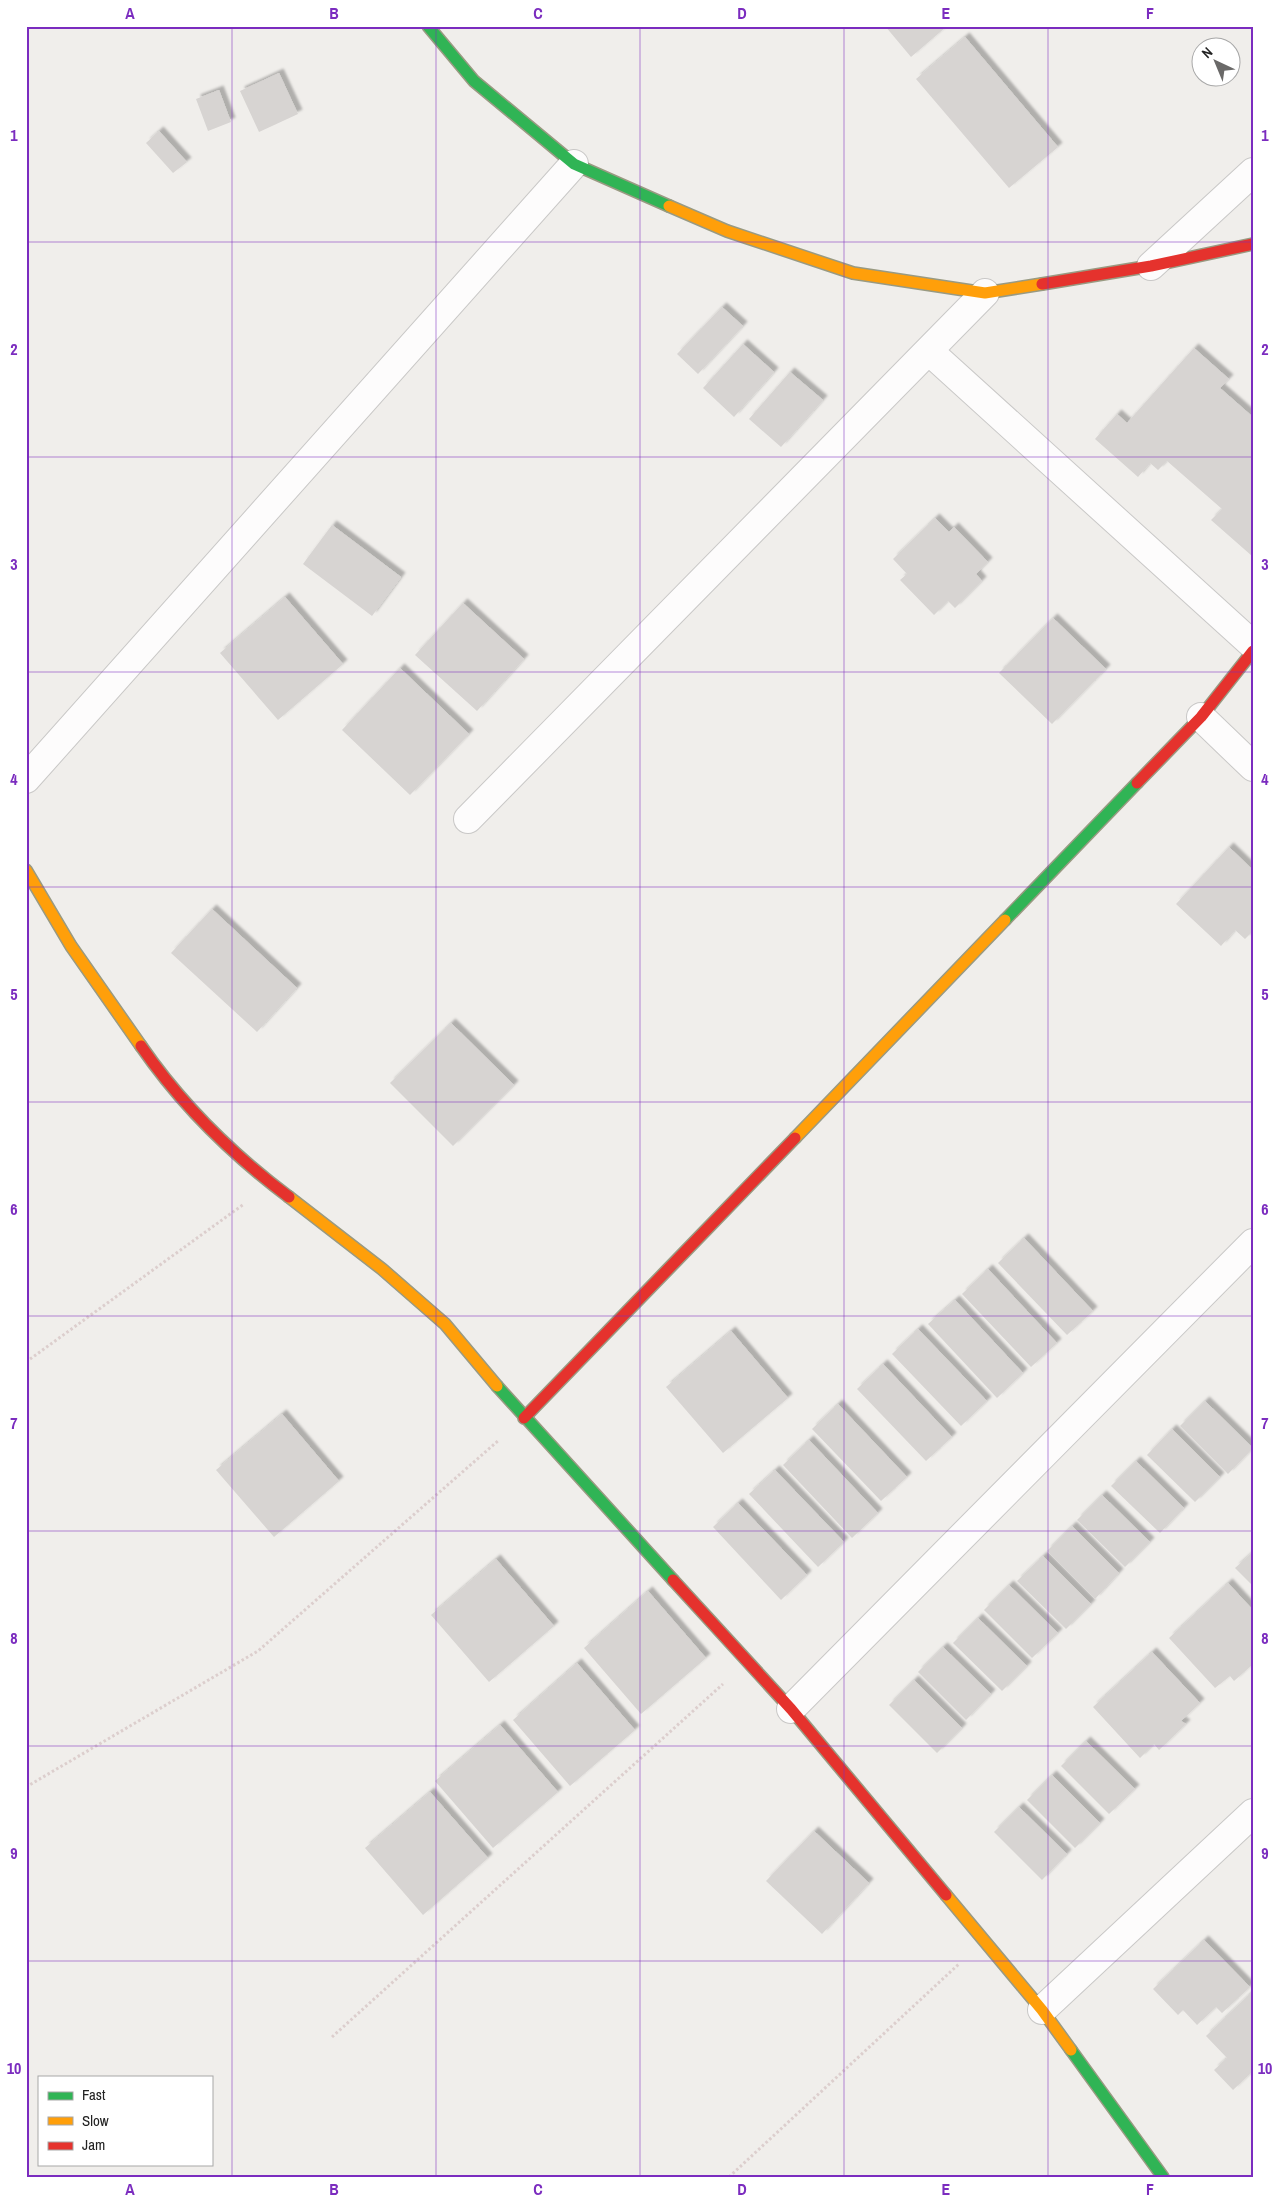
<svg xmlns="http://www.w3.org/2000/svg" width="1279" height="2203" viewBox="0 0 1279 2203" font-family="'Archivo Narrow',sans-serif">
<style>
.building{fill:#d7d4d2;filter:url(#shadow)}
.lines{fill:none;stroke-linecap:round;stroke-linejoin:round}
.street-casing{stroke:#c9c8c7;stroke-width:30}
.fast-casing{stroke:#999a82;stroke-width:14}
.slow-casing{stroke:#999a82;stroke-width:14}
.jam-casing{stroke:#999a82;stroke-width:14}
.path{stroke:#dccecd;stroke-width:3;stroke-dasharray:2.5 2.5;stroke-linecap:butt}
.street{stroke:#fdfcfc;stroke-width:28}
.fast{stroke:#30b455;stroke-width:11}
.slow{stroke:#ff9f0a;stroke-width:11}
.jam{stroke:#e5322d;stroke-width:11}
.grid{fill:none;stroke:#7b2cbf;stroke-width:1;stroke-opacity:0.55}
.neatline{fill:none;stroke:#7b2cbf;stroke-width:2}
.grid-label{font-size:16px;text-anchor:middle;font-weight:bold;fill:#7b2cbf}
</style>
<defs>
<filter id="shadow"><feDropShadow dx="4.5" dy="-4.5" stdDeviation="1" flood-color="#0004"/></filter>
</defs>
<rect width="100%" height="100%" fill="#f0eeeb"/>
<g class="building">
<polygon points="885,26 947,26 911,57"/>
<polygon points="965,37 1058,147 1009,188 916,79"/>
<polygon points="279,73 298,114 259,132 240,91"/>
<polygon points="219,90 231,122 208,131 196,99"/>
<polygon points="159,131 187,162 173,173 146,143"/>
<polygon points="722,307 743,326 698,374 677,354"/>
<polygon points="743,344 774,372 734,417 703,388"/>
<polygon points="1194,348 1229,379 1220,388 1253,417 1252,556 1211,520 1222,509 1167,461 1158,470 1150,463 1138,477 1095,439 1117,414 1127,423"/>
<polygon points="790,372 823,400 781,447 749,419"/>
<polygon points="935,518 949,532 954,527 988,562 976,574 982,581 955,608 948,601 934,615 900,580 907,574 893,559"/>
<polygon points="332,525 401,577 372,616 303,564"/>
<polygon points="285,597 343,664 278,720 220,653"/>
<polygon points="463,603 524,659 477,711 415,655"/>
<polygon points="1053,618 1106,669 1052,724 999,673"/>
<polygon points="400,668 469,734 410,795 342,730"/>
<polygon points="1229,847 1253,870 1253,931 1245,939 1235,930 1221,946 1176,904"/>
<polygon points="212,909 297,988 257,1032 171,953"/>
<polygon points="451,1023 514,1085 453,1146 390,1083"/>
<polygon points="1024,1238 1093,1311 1067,1335 998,1263"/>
<polygon points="988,1269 1057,1343 1031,1367 962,1294"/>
<polygon points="955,1300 1023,1373 997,1398 928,1324"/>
<polygon points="918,1329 987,1401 961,1426 892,1354"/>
<polygon points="731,1331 788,1398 723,1453 666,1387"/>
<polygon points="883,1364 952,1437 926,1461 857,1389"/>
<polygon points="1205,1401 1253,1448 1228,1474 1180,1426"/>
<polygon points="838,1404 907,1477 881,1501 812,1429"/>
<polygon points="282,1414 339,1481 274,1537 216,1470"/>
<polygon points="1172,1429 1220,1477 1195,1502 1147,1455"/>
<polygon points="809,1440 878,1513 852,1538 783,1465"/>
<polygon points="1136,1461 1184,1508 1160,1533 1111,1486"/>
<polygon points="775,1470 844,1542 818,1567 749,1494"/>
<polygon points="1102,1495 1150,1542 1125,1567 1077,1520"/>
<polygon points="738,1503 807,1575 781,1600 713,1527"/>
<polygon points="1072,1526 1119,1573 1095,1599 1047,1551"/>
<polygon points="1253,1552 1253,1586 1235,1568"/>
<polygon points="1043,1556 1091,1604 1066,1629 1017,1581"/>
<polygon points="496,1559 554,1626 489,1682 431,1615"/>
<polygon points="1228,1583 1253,1610 1253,1664 1234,1681 1230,1676 1215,1688 1169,1638"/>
<polygon points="1009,1585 1058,1633 1032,1658 984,1610"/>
<polygon points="648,1591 706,1658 641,1714 584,1648"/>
<polygon points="978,1618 1027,1666 1002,1691 953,1643"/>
<polygon points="943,1647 991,1694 966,1720 918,1672"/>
<polygon points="1152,1652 1200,1703 1181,1721 1186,1724 1159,1750 1154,1744 1140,1758 1093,1707"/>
<polygon points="577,1663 635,1730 570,1786 513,1720"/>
<polygon points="914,1680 962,1728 937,1753 889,1705"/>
<polygon points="500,1725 558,1792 493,1848 435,1781"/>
<polygon points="1086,1741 1135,1789 1109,1814 1061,1766"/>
<polygon points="1052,1775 1100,1823 1075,1848 1027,1800"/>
<polygon points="430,1792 488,1858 423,1915 365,1848"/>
<polygon points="1019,1807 1067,1854 1042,1880 994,1832"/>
<polygon points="814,1831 869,1883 822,1934 766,1881"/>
<polygon points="1204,1940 1250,1987 1222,2013 1216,2007 1197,2025 1183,2010 1178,2015 1153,1989"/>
<polygon points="1253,1991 1253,2071 1233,2090 1214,2070 1227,2058 1206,2036"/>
</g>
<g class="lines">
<g class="street-casing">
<g id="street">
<polyline points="1151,266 1253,172"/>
<polyline points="930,352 1253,645"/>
<polyline points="1201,717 1253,767"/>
<polyline points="26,779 574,164"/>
<polyline points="468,819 985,293"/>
<polyline points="791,1709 1253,1243"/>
<polyline points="1042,2010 1253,1813"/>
</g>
</g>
<g class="fast-casing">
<g id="fast">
<polyline points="428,26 474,81 574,164 669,206"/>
<polyline points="1005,920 1137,783"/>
<polyline points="497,1386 673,1580"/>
<polyline points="1071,2050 1163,2177"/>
</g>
</g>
<g class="slow-casing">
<g id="slow">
<polyline points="669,206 727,231 853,273 985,293 1042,284"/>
<polyline points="26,870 71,946 141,1046"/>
<polyline points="795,1138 1005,920"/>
<polyline points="289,1197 382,1269 445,1324 497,1386"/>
<polyline points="946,1895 1042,2010 1071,2050"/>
</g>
</g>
<g class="jam-casing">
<g id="jam">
<polyline points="1042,284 1151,266 1253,244"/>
<polyline points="1137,783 1201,717 1253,651"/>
<path d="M141 1046C181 1104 233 1155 289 1197"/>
<polyline points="524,1418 795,1138"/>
<polyline points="673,1580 791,1709 946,1895"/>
</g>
</g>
<g class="path">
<polyline points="26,1362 244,1204"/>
<polyline points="26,1787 258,1651 499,1440"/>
<polyline points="332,2037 723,1684"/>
<polyline points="729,2177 960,1963"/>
</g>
<use href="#street" class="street"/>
<use href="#fast" class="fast"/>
<use href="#slow" class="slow"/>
<use href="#jam" class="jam"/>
</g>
<path class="grid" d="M232 26V2177M436 26V2177M640 26V2177M844 26V2177M1048 26V2177M26 242H1253M26 457H1253M26 672H1253M26 887H1253M26 1102H1253M26 1316H1253M26 1531H1253M26 1746H1253M26 1961H1253"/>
<rect width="1279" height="2203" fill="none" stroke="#ffffff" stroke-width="55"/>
<rect x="38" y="2076" width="175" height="90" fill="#ffffff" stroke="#a7a7a7"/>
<rect x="48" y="2092" width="25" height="8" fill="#30b455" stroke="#a7a7a7"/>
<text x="82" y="2100" font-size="15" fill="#222222">Fast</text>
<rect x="48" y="2117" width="25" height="8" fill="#ff9f0a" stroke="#a7a7a7"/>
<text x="82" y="2126" font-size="15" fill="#222222">Slow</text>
<rect x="48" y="2142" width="25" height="8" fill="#e5322d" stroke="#a7a7a7"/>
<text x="82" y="2150" font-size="15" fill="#222222">Jam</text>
<g transform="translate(1216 62) rotate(316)"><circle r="24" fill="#ffffff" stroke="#a7a7a7"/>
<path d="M0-4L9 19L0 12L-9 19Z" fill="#6a6968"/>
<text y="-8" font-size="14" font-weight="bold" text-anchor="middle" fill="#222222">N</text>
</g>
<rect x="28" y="28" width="1224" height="2148" class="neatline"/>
<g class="grid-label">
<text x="130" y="19">A</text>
<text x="334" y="19">B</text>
<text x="538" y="19">C</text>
<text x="742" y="19">D</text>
<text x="946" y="19">E</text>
<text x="1150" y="19">F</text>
<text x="14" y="141">1</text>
<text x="1265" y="141">1</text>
<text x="14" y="355">2</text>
<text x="1265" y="355">2</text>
<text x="14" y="570">3</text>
<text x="1265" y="570">3</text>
<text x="14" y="785">4</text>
<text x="1265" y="785">4</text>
<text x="14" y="1000">5</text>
<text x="1265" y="1000">5</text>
<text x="14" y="1215">6</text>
<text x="1265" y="1215">6</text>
<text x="14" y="1429">7</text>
<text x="1265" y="1429">7</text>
<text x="14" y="1644">8</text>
<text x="1265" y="1644">8</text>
<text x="14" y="1859">9</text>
<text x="1265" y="1859">9</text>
<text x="14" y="2074">10</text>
<text x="1265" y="2074">10</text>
<text x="130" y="2195">A</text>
<text x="334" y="2195">B</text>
<text x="538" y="2195">C</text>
<text x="742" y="2195">D</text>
<text x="946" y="2195">E</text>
<text x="1150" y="2195">F</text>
</g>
</svg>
